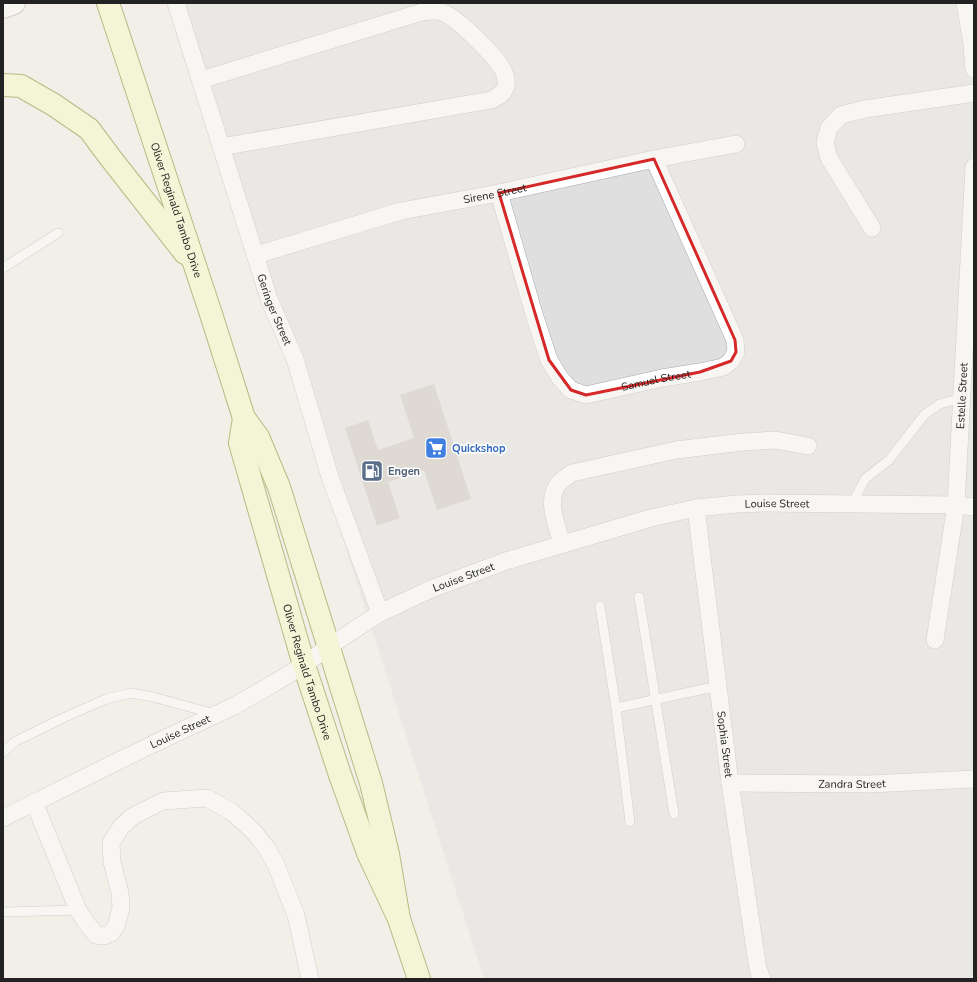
<svg xmlns="http://www.w3.org/2000/svg" width="977" height="982" viewBox="0 0 977 982" font-family="'Nunito Sans',sans-serif">
<style>
.residential{fill:#e0dfdf}
.building{fill:#c7bfb8}
.lines{fill:none;stroke-linecap:round;stroke-linejoin:round}
.service-casing{stroke:#a9a9a9;stroke-width:10}
.minor-casing{stroke:#a9a9a9;stroke-width:18}
.tertiary-casing{stroke:#a9a9a9;stroke-width:24}
.secondary-casing{stroke:#707d05;stroke-width:24}
.service{stroke:#fff;stroke-width:9}
.minor{stroke:#fff;stroke-width:17}
.tertiary{stroke:#fff;stroke-width:22}
.secondary{stroke:#f7fabf;stroke-width:22}
.marked{fill:none;stroke:#d62828;stroke-width:3;stroke-linejoin:round}
.labels{text-anchor:middle;dominant-baseline:central;stroke-width:3;stroke-linejoin:round;paint-order:stroke}
.street-label{font-size:11px;fill:#222;stroke:#fff}
.shop-label{font-size:11px;font-weight:bold;fill:#366cbe;stroke:#fff;text-anchor:start}
.service-label{font-size:11px;font-weight:bold;fill:#4e5e75;stroke:#fff;text-anchor:start}
</style>
<rect width="100%" height="100%" fill="#f2efe9"/>
<polygon class="residential" points="171,3 974,3 974,979 484,979"/>
<polygon class="building" points="434,384 471,499 437,510 424,470 388,482 400,518 377,526 345,428 368,420 378,450 414,438 400,395"/>
<g class="lines">
<g class="service-casing">
<g id="service">
<polyline points="3,268 58,233"/>
<polyline points="852,504 865,479 889,460 925,414 940,404 961,398"/>
<polyline points="639,597 674,814"/>
<polyline points="600,606 616,708"/>
<polyline points="3,752 16,741 63,718 106,699 131,693 153,697 215,714"/>
<polyline points="630,822 616,708 718,686"/>
<polyline points="3,912 78,910"/>
</g>
</g>
<g class="minor-casing">
<g id="minor">
<path id="s1" d="M176 3 269 299 295 359 330 477 380 613"/>
<polyline points="965,3 972,44 974,69"/>
<path d="M201 80 422 12C428 11 435 10 441 12 456 16 493 54 502 68 505 73 507 80 506 86 504 94 497 97 491 100L221 147"/>
<path id="s2" d="M499 193 534 314 549 360 560 378 571 390 586 395 662 378 700 372 723 367 731 361 736 352 735 340 654 159"/>
<polyline points="872,228 829,158 825,142 829,128 841,115 865,109 974,93"/>
<path id="s3" d="M256 255 401 211 499 193 654 159 736 144"/>
<path id="s4" d="M696 508 730 783 758 969 762 979"/>
<path d="M562 544C557 525 545 499 559 483 563 479 568 476 572 473L676 450 743 442 775 440 808 446"/>
<path id="s5" d="M935 640 956 505 974 167"/>
<path id="s6" d="M730 783 869 784 974 779"/>
<polyline points="34,802 78,910 85,921 96,935 104,936 111,933 116,926 121,908 120,893 112,862 111,843 121,827 133,816 163,801 207,798 232,812 253,831 266,847 276,865 296,915 310,979"/>
<path id="s7" d="M3 818 149 746 234 706 271 685 304 665 328 647 380 613 431 589 506 561 651 518 696 508 737 504 765 503 956 505 974 507"/>
</g>
</g>
<g class="tertiary-casing">
<polyline id="tertiary" points="3,7 14,3"/>
</g>
<g class="secondary-casing">
<g id="secondary">
<path id="s8" d="M108 3 211 314 244 418 258 437 279 487 371 783 388 854 399 919"/>
<polyline points="3,85 21,86 54,105 89,129 109,156 185,253"/>
<path id="s9" d="M244 418 240 443 304 665 340 775 368 853 399 919 419 979"/>
</g>
</g>
<use href="#service" class="service"/>
<use href="#minor" class="minor"/>
<use href="#tertiary" class="tertiary"/>
<use href="#secondary" class="secondary"/>
</g>
<path d="M0 0H977V982H0ZM654 159 735 340 736 352 731 361 700 372 586 395 571 390 549 360 499 193Z" fill="#f2efe9" fill-opacity=".55" fill-rule="evenodd"/>
<path class="marked" d="M654 159 735 340 736 352 731 361 700 372 586 395 571 390 549 360 499 193Z"/>
<defs>
<g id="supermarket-square" transform="scale(1.15)"><rect x="-9" y="-9" width="18" height="18" rx="4" fill="#3f7fe0" stroke="#fff"/><path d="M-6-5.5h2.5l.6 2H6L4.5 2H-2.5L-4.4-4H-6ZM-1.5 3.2a1.3 1.3 0 1 0 .1 0ZM3 3.2a1.3 1.3 0 1 0 .1 0Z" fill="#fff"/></g>
<g id="fuel-square" transform="scale(1.15)"><rect x="-9" y="-9" width="18" height="18" rx="4" fill="#5c6f8a" stroke="#fff"/><path d="M-5.5-6h7V0h2V4h1.3V-2.5L3-4.5l.8-.8L6-3V5H2.5V1h-1V6h-7ZM-4.2-4.7v3.2H.2V-4.7Z" fill="#fff"/></g>
</defs>
<g fill-rule="evenodd">
<use href="#supermarket-square" x="436" y="448"/>
<use href="#fuel-square" x="372" y="471"/>
</g>
<g class="labels">
<g class="street-label">
<text stroke="none"><textPath href="#s3" startOffset="247">Sirene Street</textPath></text>
<text stroke="none"><textPath href="#s8" startOffset="218">Oliver Reginald Tambo Drive</textPath></text>
<text stroke="none"><textPath href="#s1" startOffset="322">Geringer Street</textPath></text>
<text stroke="none"><textPath href="#s2" startOffset="299">Samuel Street</textPath></text>
<text stroke="none"><textPath href="#s5" startOffset="246">Estelle Street</textPath></text>
<text stroke="none"><textPath href="#s7" startOffset="845">Louise Street</textPath></text>
<text stroke="none"><textPath href="#s7" startOffset="521">Louise Street</textPath></text>
<text stroke="none"><textPath href="#s9" startOffset="264">Oliver Reginald Tambo Drive</textPath></text>
<text stroke="none"><textPath href="#s7" startOffset="197">Louise Street</textPath></text>
<text stroke="none"><textPath href="#s4" startOffset="238">Sophia Street</textPath></text>
<text stroke="none"><textPath href="#s6" startOffset="122">Zandra Street</textPath></text>
</g>
<g class="shop-label">
<text x="452" y="448">Quickshop</text>
</g>
<g class="service-label">
<text x="388" y="471">Engen</text>
</g>
</g>
<rect width="977" height="982" fill="none" stroke="#222222" stroke-width="8"/>
</svg>
